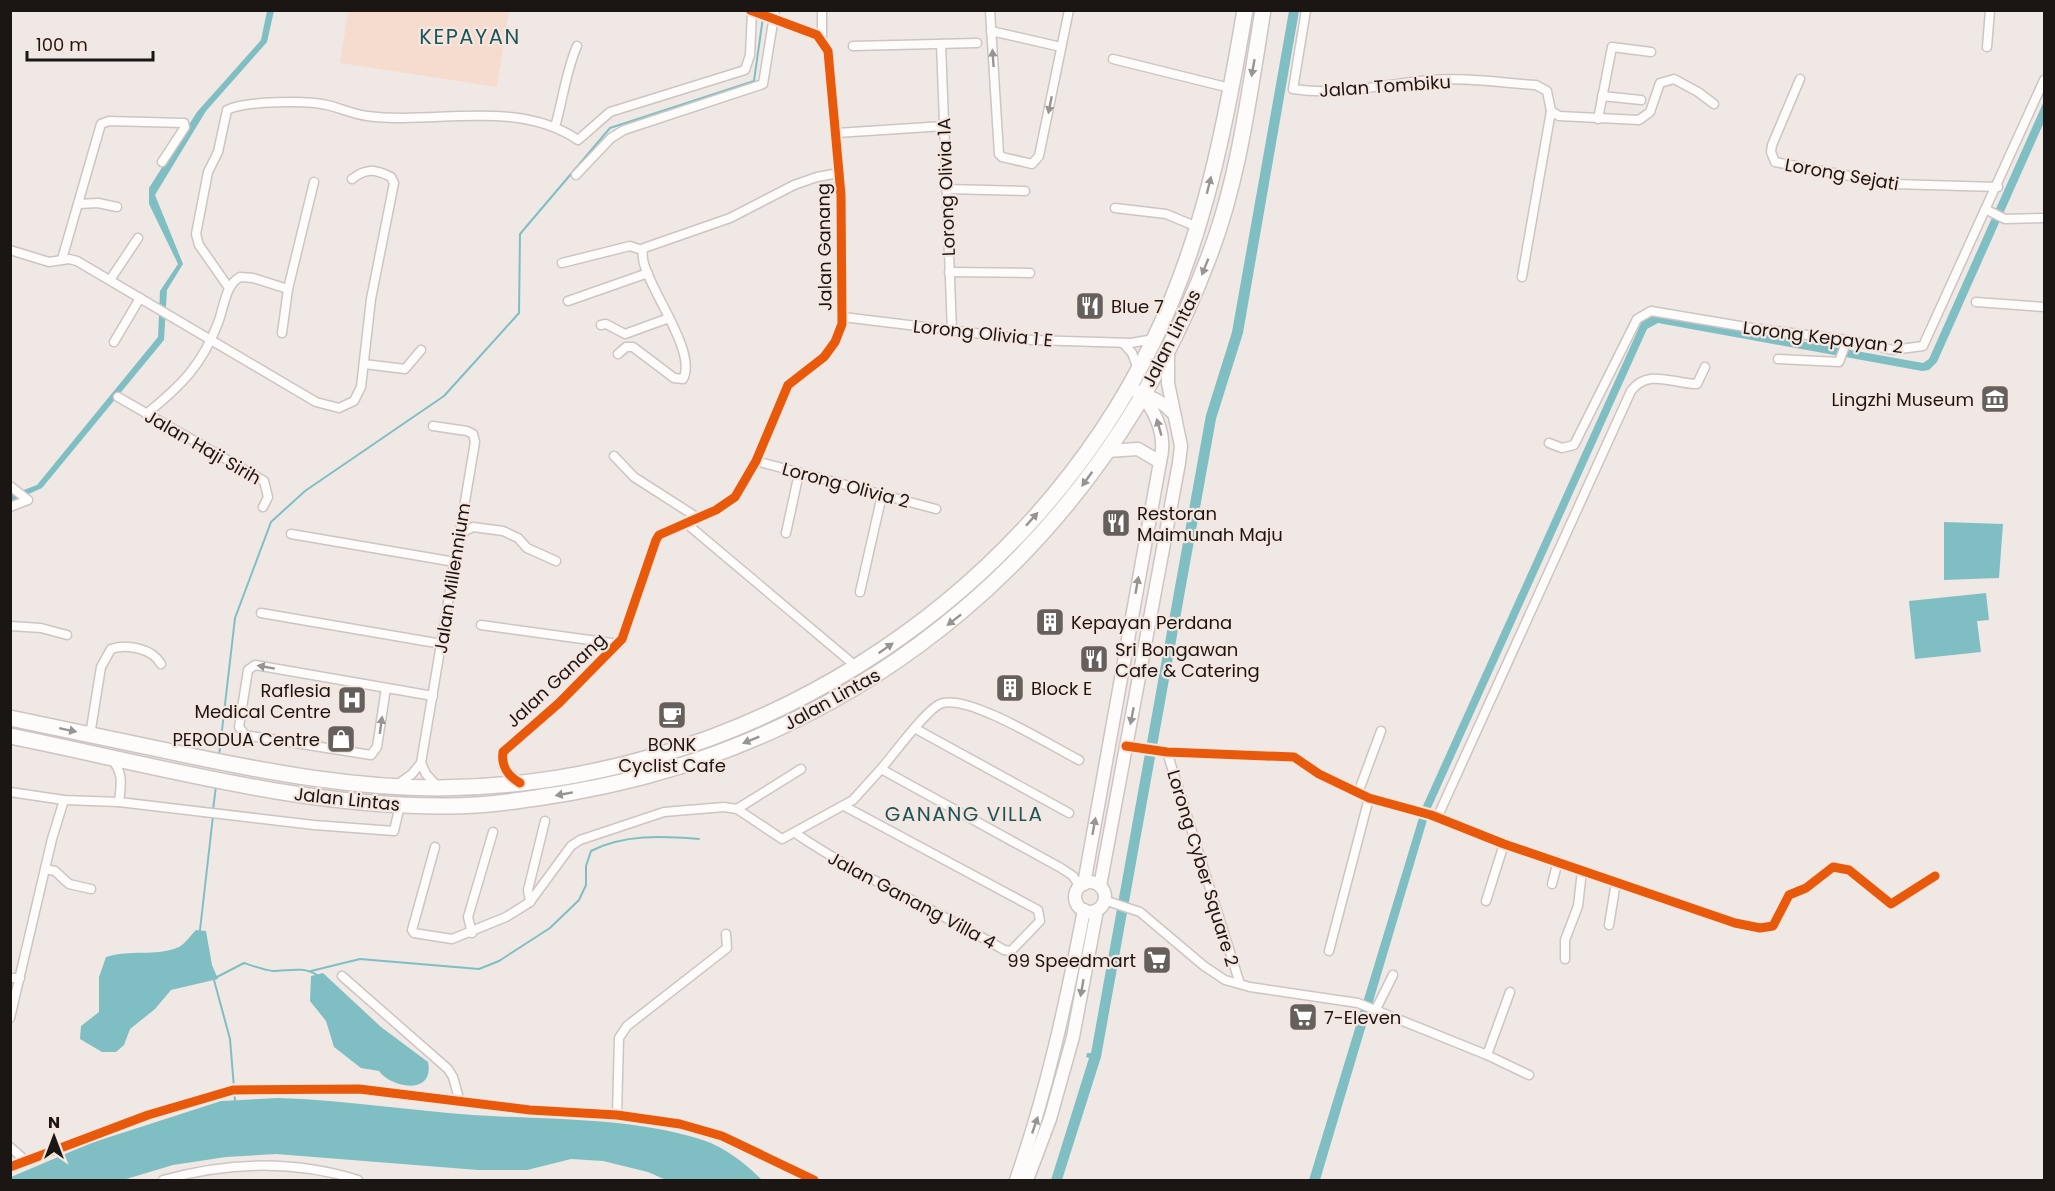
<svg xmlns="http://www.w3.org/2000/svg" width="2055" height="1191" viewBox="0 0 2055 1191" font-family="Poppins,sans-serif">
<style>
.green{fill:#f6dccf}
.water{fill:#7fbfc4}
.lines{fill:none;stroke-linecap:round;stroke-linejoin:round}
.stream{stroke:#7fbfc4;stroke-width:2}
.street-casing{stroke:#ccc5c2;stroke-width:11}
.secondary-casing{stroke:#ccc5c2;stroke-width:15}
.highway-casing{stroke:#ccc5c2;stroke-width:18}
.street{stroke:#fdfcfb;stroke-width:8}
.secondary{stroke:#fdfcfb;stroke-width:12}
.highway{stroke:#fdfcfb;stroke-width:15}
.cycleway-casing{stroke:#f5e7df;stroke-width:13}
.cycleway{stroke:#e8590c;stroke-width:9}
.oneway{fill:#979493}
.labels{text-anchor:middle;dominant-baseline:central;stroke-width:4.5;stroke-linejoin:round;paint-order:stroke}
.street-label{font-size:18px;fill:#1b1613;stroke:#f5e7df}
.poi-label{font-size:18px;fill:#1b1613;stroke:#f5e7df;text-anchor:start}
.neighbourhood-label{font-size:20px;letter-spacing:1.5px;fill:#1b565c;stroke:#f5e7df}
.quarter-label{font-size:21px;letter-spacing:1.5px;fill:#1b565c;stroke:#f5e7df}
</style>
<rect width="100%" height="100%" fill="#f0e8e4"/>
<polygon class="green" points="348,11 509,11 497,87 340,63"/>
<g class="water">
<polygon points="267,11 274,11 267,42 206,111 155,195 183,264 167,290 164,340 42,488 11,502 10,495 37,485 158,337 160,291 178,264 149,204 149,188 197,112 261,40"/>
<polygon points="1289,11 1299,11 1243,333 1216,419 1101,1057 1062,1180 1051,1180 1089,1058 1086,1057 1087,1053 1091,1053 1206,415 1232,332"/>
<polygon points="2044,101 2044,122 1937,362 1929,370 1922,371 1658,323 1647,329 1430,810 1320,1180 1309,1180 1422,808 1642,321 1651,317 1661,316 1923,363 1929,359"/>
<polygon points="1944,522 2003,524 1999,578 1944,580"/>
<polygon points="1986,593 1989,620 1977,621 1981,652 1915,659 1909,601"/>
<path d="M196 930 206 931 212 965 218 979 171 990 155 1009 130 1029 124 1045 116 1052H102L80 1039 81 1026 99 1012V977L106 957C130 949 155 957 179 947 185 944 191 935 196 930Z"/>
<path d="M323 973 381 1027 428 1062C435 1095 392 1089 379 1071L361 1068 334 1047 326 1021 310 1001 311 976Z"/>
<path d="M278 1098C343 1100 407 1110 473 1115 549 1120 630 1117 703 1140 726 1148 745 1163 762 1180H666L648 1172 603 1161 571 1159 527 1170H478L276 1154 226 1157 173 1165 123 1180H11V1177L91 1143 221 1101Z"/>
</g>
<g class="lines">
<g class="stream">
<polyline points="219,756 235,618 271,522 305,491 444,396 519,313 520,234 610,128 754,81 764,10"/>
<polyline points="213,810 216,786"/>
<polyline points="200,930 213,816"/>
<path d="M311 971 360 959 479 969 499 961 550 928 579 900 586 885V866L591 851C624 834 662 836 699 839"/>
<path d="M217 977 244 963C253 966 264 970 273 971 289 971 303 966 317 975"/>
<polyline points="214,980 230,1039 235,1100"/>
</g>
<g class="street-casing">
<g id="street">
<polyline points="822,10 822,39"/>
<polyline points="990,10 999,154 1002,157 1032,164 1039,156 1069,10"/>
<path d="M1306 10 1293 89C1339 96 1385 84 1430 80 1464 77 1502 83 1536 85L1547 91 1551 111 1559 116 1639 120 1650 112 1660 83 1674 79 1698 92 1714 104"/>
<polyline points="991,31 1061,47"/>
<polyline points="941,44 952,331"/>
<polyline points="853,46 977,43"/>
<polyline points="1987,47 1990,10"/>
<polyline points="1113,59 1230,88"/>
<polyline points="1800,79 1772,145 1771,152 1775,162 1893,184 1998,187"/>
<polyline points="1602,96 1641,100"/>
<polyline points="1598,119 1612,47 1651,52"/>
<path d="M555 127C563 99 566 71 577 46"/>
<polyline points="837,133 944,126"/>
<polyline points="576,175 611,138 624,130 763,84 775,10"/>
<polyline points="946,189 1025,191"/>
<polyline points="78,204 98,203 117,207"/>
<polyline points="1115,208 1166,214 1190,224 1199,225"/>
<polyline points="1987,210 2005,219 2044,218"/>
<path d="M10 250 49 262 69 259 77 261 316 402 339 408 354 401 361 387 371 299 394 183 391 177C375 169 366 168 352 179"/>
<polyline points="62,259 101,124 109,121 184,123 185,127 162,162"/>
<polyline points="562,263 630,246 642,250"/>
<polyline points="949,272 1030,273"/>
<polyline points="1522,277 1551,111"/>
<polyline points="110,280 138,238"/>
<path d="M229 288 199 245 196 234 208 172 218 152 227 110C245 101 307 100 327 105 340 108 353 114 367 116 435 125 517 98 578 140L610 112 745 70 750 55 752 11"/>
<polyline points="288,289 314,182"/>
<polyline points="568,301 648,273"/>
<polyline points="1976,302 2044,307"/>
<polyline points="843,317 1032,340 1131,343 1154,339"/>
<polyline points="601,325 606,324 625,334 669,318"/>
<polyline points="114,342 140,298"/>
<polyline points="1123,343 1132,353 1138,369"/>
<path d="M618 354 626 347H633L674 378 683 379C700 348 632 270 644 248L730 218 794 185 817 177 839 173"/>
<polyline points="1778,359 1839,362 1847,340"/>
<polyline points="364,364 405,369 421,350"/>
<polyline points="118,397 264,481 268,497 263,507"/>
<path d="M146 414C181 386 202 365 218 323 224 308 225 285 240 277L253 278 288 289 282 333"/>
<polyline points="1549,443 1562,448 1574,445 1637,319 1651,311 1752,328 1847,340 1893,350 1923,346 2044,80"/>
<polyline points="614,456 634,477 698,518"/>
<polyline points="756,461 936,509"/>
<polyline points="10,486 28,500 10,507"/>
<polyline points="687,524 858,668"/>
<polyline points="786,533 799,473"/>
<polyline points="291,534 455,562"/>
<polyline points="459,534 473,527 503,531 518,538 527,548 556,561"/>
<polyline points="860,592 882,495"/>
<polyline points="261,613 442,644"/>
<polyline points="481,625 619,644"/>
<polyline points="10,626 41,628 67,635"/>
<polyline points="386,688 377,747 371,755 245,735 239,727 248,670 255,665 433,696"/>
<polyline points="916,729 1069,813"/>
<path d="M90 735 101 667 111 649C127 644 152 648 161 664"/>
<polyline points="1126,746 1167,752 1294,757 1319,774 1369,798 1431,815 1504,844 1735,923 1760,928 1773,926 1789,895 1806,888 1833,867 1849,870 1891,904 1935,876"/>
<polyline points="1167,752 1240,984"/>
<polyline points="421,763 426,774 438,787"/>
<path d="M881 769C894 754 925 711 940 704 966 692 1053 747 1079 760"/>
<polyline points="517,781 503,766 503,752 559,703 622,639 656,540 659,535 716,510 735,497 756,461 788,385 824,357 835,342 842,324 841,195 828,51 817,35 750,10"/>
<polyline points="398,784 412,774 421,763 475,442 473,434 467,431 433,426"/>
<path d="M10 792 64 800 119 802C121 785 124 772 111 759"/>
<polyline points="1358,793 1381,731"/>
<polyline points="119,802 314,825 394,831 400,805"/>
<polyline points="737,809 801,769"/>
<path d="M1437 818 1631 391C1648 368 1674 384 1697 384L1705 367"/>
<path d="M795 833C861 878 935 909 1004 950L1011 951 1040 921 1038 910 844 806"/>
<polyline points="435,847 412,930 414,933 452,939 506,917 530,902 571,846 580,840 664,812 724,807 737,809 782,839 853,800 881,769 1061,868 1073,876 1080,887"/>
<polyline points="45,869 55,871 69,884 91,889"/>
<polyline points="1552,884 1558,861"/>
<polyline points="1104,900 1140,912 1204,966 1225,980 1250,987 1358,1003 1487,1055 1529,1075"/>
<polyline points="1486,901 1504,844"/>
<polyline points="530,902 528,890 545,821"/>
<polyline points="1609,925 1616,882"/>
<polyline points="472,933 468,917 493,832"/>
<polyline points="1329,951 1369,798"/>
<polyline points="1565,959 1565,940 1578,906 1582,871"/>
<polyline points="342,976 448,1069 453,1077 460,1102"/>
<polyline points="10,978 20,978"/>
<polyline points="1376,1009 1393,975"/>
<polyline points="10,1018 52,839 64,800"/>
<polyline points="1487,1055 1510,992"/>
<polyline points="617,1115 619,1038 627,1026 727,948 726,934"/>
<polyline points="10,1147 26,1161"/>
<polyline points="10,1167 148,1115 233,1090 359,1089 530,1110 617,1115 680,1124 722,1136 814,1180"/>
<path d="M163 1180C227 1162 294 1160 358 1180"/>
</g>
</g>
<g class="secondary-casing">
<g id="secondary">
<path d="M1128 387C1145 396 1160 398 1173 413"/>
<path d="M1142 394C1157 415 1167 437 1160 462"/>
<circle cx="1090" cy="897" r="15"/>
<polyline points="1084,884 1160,462 1138,449 1107,451"/>
<polyline points="1100,886 1179,463 1181,446 1168,383 1168,351"/>
<path d="M1016 1180C1047 1091 1066 1003 1084 910"/>
<polyline points="1027,1180 1050,1119 1073,1037 1097,910"/>
</g>
</g>
<g class="highway-casing">
<g id="highway">
<path d="M10 718C71 731 131 743 191 756 273 773 355 788 439 788 738 786 1023 610 1154 340 1204 237 1226 123 1245 10"/>
<path d="M10 736C154 765 299 807 447 806 489 806 531 799 573 792 869 740 1102 539 1208 259 1239 180 1249 94 1263 10"/>
</g>
</g>
<use href="#street" class="street"/>
<use href="#secondary" class="secondary"/>
<use href="#highway" class="highway"/>
<g class="cycleway-casing">
<g id="cycleway">
<polyline points="1126,746 1167,752 1294,757 1319,774 1369,798 1431,815 1504,844 1735,923 1760,928 1773,926 1789,895 1806,888 1833,867 1849,870 1891,904 1935,876"/>
<path d="M520 783C508 776 501 767 503 752L559 703 622 639 656 540 659 535 716 510 735 497 756 461 788 385 824 357 835 342 842 324 841 195 828 51 817 35 750 10"/>
<polyline points="10,1167 148,1115 233,1090 359,1089 530,1110 617,1115 680,1124 722,1136 814,1180"/>
</g>
</g>
<use href="#cycleway" class="cycleway"/>
</g>
<defs><path id="oneway-solid" d="M-6-.8H1V-3.2L6.5 0L1 3.2V.8H-6Z" transform="scale(1.5)"/></defs>
<g class="oneway">
<use href="#oneway-solid" transform="translate(993 58) rotate(-94)"/>
<use href="#oneway-solid" transform="translate(1253 68) rotate(100)"/>
<use href="#oneway-solid" transform="translate(1050 105) rotate(101)"/>
<use href="#oneway-solid" transform="translate(1209 185) rotate(-76)"/>
<use href="#oneway-solid" transform="translate(1205 267) rotate(112)"/>
<use href="#oneway-solid" transform="translate(1159 427) rotate(-106)"/>
<use href="#oneway-solid" transform="translate(1087 479) rotate(126)"/>
<use href="#oneway-solid" transform="translate(1032 519) rotate(-48)"/>
<use href="#oneway-solid" transform="translate(1137 585) rotate(-80)"/>
<use href="#oneway-solid" transform="translate(954 620) rotate(142)"/>
<use href="#oneway-solid" transform="translate(886 648) rotate(-35)"/>
<use href="#oneway-solid" transform="translate(266 667) rotate(-170)"/>
<use href="#oneway-solid" transform="translate(1132 716) rotate(101)"/>
<use href="#oneway-solid" transform="translate(381 725) rotate(-82)"/>
<use href="#oneway-solid" transform="translate(68 730) rotate(12)"/>
<use href="#oneway-solid" transform="translate(751 740) rotate(158)"/>
<use href="#oneway-solid" transform="translate(564 794) rotate(170)"/>
<use href="#oneway-solid" transform="translate(1094 826) rotate(-80)"/>
<use href="#oneway-solid" transform="translate(1082 988) rotate(100)"/>
<use href="#oneway-solid" transform="translate(1035 1125) rotate(-71)"/>
</g>
<defs>
<g id="restaurant-square" transform="scale(1.5)"><rect x="-9" y="-9" width="18" height="18" rx="4" fill="#66605c" stroke="#f5e7df"/><path d="M-5-6h1v4h1v-4h1v4h1v-4h1v5L-1.5 .5V6h-2V.5L-5-1ZM5-6V6H3V1.5H1.5Q1.5-4 5-6Z" fill="#fff"/></g>
<g id="museum-square" transform="scale(1.5)"><rect x="-9" y="-9" width="18" height="18" rx="4" fill="#66605c" stroke="#f5e7df"/><path d="M0-6L6-3V-2H-6V-3ZM-5-1h2V3h-2ZM-1-1h2V3h-2ZM3-1h2V3H3ZM-6 4H6V6H-6Z" fill="#fff"/></g>
<g id="building-square" transform="scale(1.5)"><rect x="-9" y="-9" width="18" height="18" rx="4" fill="#66605c" stroke="#f5e7df"/><path d="M-4-6H4V6H1V3H-1V6H-4ZM-2.5-4.3h1.7v1.8h-1.7ZM.8-4.3h1.7v1.8H.8ZM-2.5-1h1.7V.8h-1.7ZM.8-1h1.7V.8H.8Z" fill="#fff"/></g>
<g id="hospital-square" transform="scale(1.5)"><rect x="-9" y="-9" width="18" height="18" rx="4" fill="#66605c" stroke="#f5e7df"/><path d="M-5-5h3v3.5h4V-5h3V5h-3V1.5h-4V5h-3Z" fill="#fff"/></g>
<g id="cafe-square" transform="scale(1.5)"><rect x="-9" y="-9" width="18" height="18" rx="4" fill="#66605c" stroke="#f5e7df"/><path d="M-5.5-4.5H6V0H3Q3 3.5 0 3.5H-2.5Q-5.5 3.5-5.5 0ZM3-3.2v2h1.7v-2ZM-6 4.5H4V6H-6Z" fill="#fff"/></g>
<g id="shop-square" transform="scale(1.5)"><rect x="-9" y="-9" width="18" height="18" rx="4" fill="#66605c" stroke="#f5e7df"/><path d="M-5-2.5h2.3a2.7 3.5 0 0 1 5.4 0H5L5.5 6h-11ZM-1.5-2.5h3a1.5 2.3 0 0 0-3 0Z" fill="#fff"/></g>
<g id="supermarket-square" transform="scale(1.5)"><rect x="-9" y="-9" width="18" height="18" rx="4" fill="#66605c" stroke="#f5e7df"/><path d="M-6-5.5h2.5l.6 2H6L4.5 2H-2.5L-4.4-4H-6ZM-1.5 3.2a1.3 1.3 0 1 0 .1 0ZM3 3.2a1.3 1.3 0 1 0 .1 0Z" fill="#fff"/></g>
</defs>
<g fill-rule="evenodd">
<use href="#restaurant-square" x="1090" y="306"/>
<use href="#museum-square" x="1995" y="399"/>
<use href="#restaurant-square" x="1116" y="523"/>
<use href="#building-square" x="1050" y="622"/>
<use href="#restaurant-square" x="1094" y="659"/>
<use href="#building-square" x="1010" y="688"/>
<use href="#hospital-square" x="352" y="700"/>
<use href="#cafe-square" x="672" y="715"/>
<use href="#shop-square" x="341" y="739"/>
<use href="#supermarket-square" x="1157" y="960"/>
<use href="#supermarket-square" x="1303" y="1017"/>
</g>
<g class="labels">
<g class="street-label">
<text transform="translate(1385 86) rotate(-4)">Jalan Tombiku</text>
<text transform="translate(1842 174) rotate(10)">Lorong Sejati</text>
<text transform="translate(946 187) rotate(-92)">Lorong Olivia 1A</text>
<text transform="translate(824 247) rotate(-91)">Jalan Ganang</text>
<text transform="translate(983 333) rotate(6)">Lorong Olivia 1 E</text>
<text transform="translate(1823 337) rotate(7)">Lorong Kepayan 2</text>
<text transform="translate(1171 338) rotate(-63)">Jalan Lintas</text>
<text transform="translate(203 447) rotate(30)">Jalan Haji Sirih</text>
<text transform="translate(846 485) rotate(15)">Lorong Olivia 2</text>
<text transform="translate(452 578) rotate(-81)">Jalan Millennium</text>
<text transform="translate(556 680) rotate(-43)">Jalan Ganang</text>
<text transform="translate(832 699) rotate(-29)">Jalan Lintas</text>
<text transform="translate(347 799) rotate(6)">Jalan Lintas</text>
<text transform="translate(1203 868) rotate(73)">Lorong Cyber Square 2</text>
<text transform="translate(912 900) rotate(28)">Jalan Ganang Villa 4</text>
</g>
<g class="poi-label">
<text x="1111" y="306">Blue 7</text>
<text x="1974" y="399" text-anchor="end">Lingzhi Museum</text>
<text x="1137" y="513">Restoran<tspan x="1137" dy="21">Maimunah Maju</tspan></text>
<text x="1071" y="622">Kepayan Perdana</text>
<text x="1115" y="649">Sri Bongawan<tspan x="1115" dy="21">Cafe &amp; Catering</tspan></text>
<text x="1031" y="688">Block E</text>
<text x="331" y="690" text-anchor="end">Raflesia<tspan x="331" dy="21">Medical Centre</tspan></text>
<text x="320" y="739" text-anchor="end">PERODUA Centre</text>
<text x="672" y="744" text-anchor="middle">BONK<tspan x="672" dy="21">Cyclist Cafe</tspan></text>
<text x="1136" y="960" text-anchor="end">99 Speedmart</text>
<text x="1324" y="1017">7-Eleven</text>
</g>
<g class="neighbourhood-label">
<text x="964" y="814">GANANG VILLA</text>
</g>
<g class="quarter-label">
<text x="470" y="36">KEPAYAN</text>
</g>
</g>
<rect width="2055" height="1191" fill="none" stroke="#1b1613" stroke-width="24"/>
<g transform="translate(54 1137)" stroke="#f5e7df" stroke-width="4.5" paint-order="stroke">
<path d="M0-4.5L10 22L0 15L-10 22Z" fill="#1b1613"/>
<text y="-9" font-size="16" font-weight="bold" text-anchor="middle" fill="#1b1613">N</text>
</g>
<path d="M27 51v9h126v-9" fill="none" stroke="#1b1613" stroke-width="3"/>
<text x="36" y="51" font-size="18" fill="#1b1613" stroke="#f5e7df" stroke-width="4.5" paint-order="stroke">100 m</text>
</svg>
